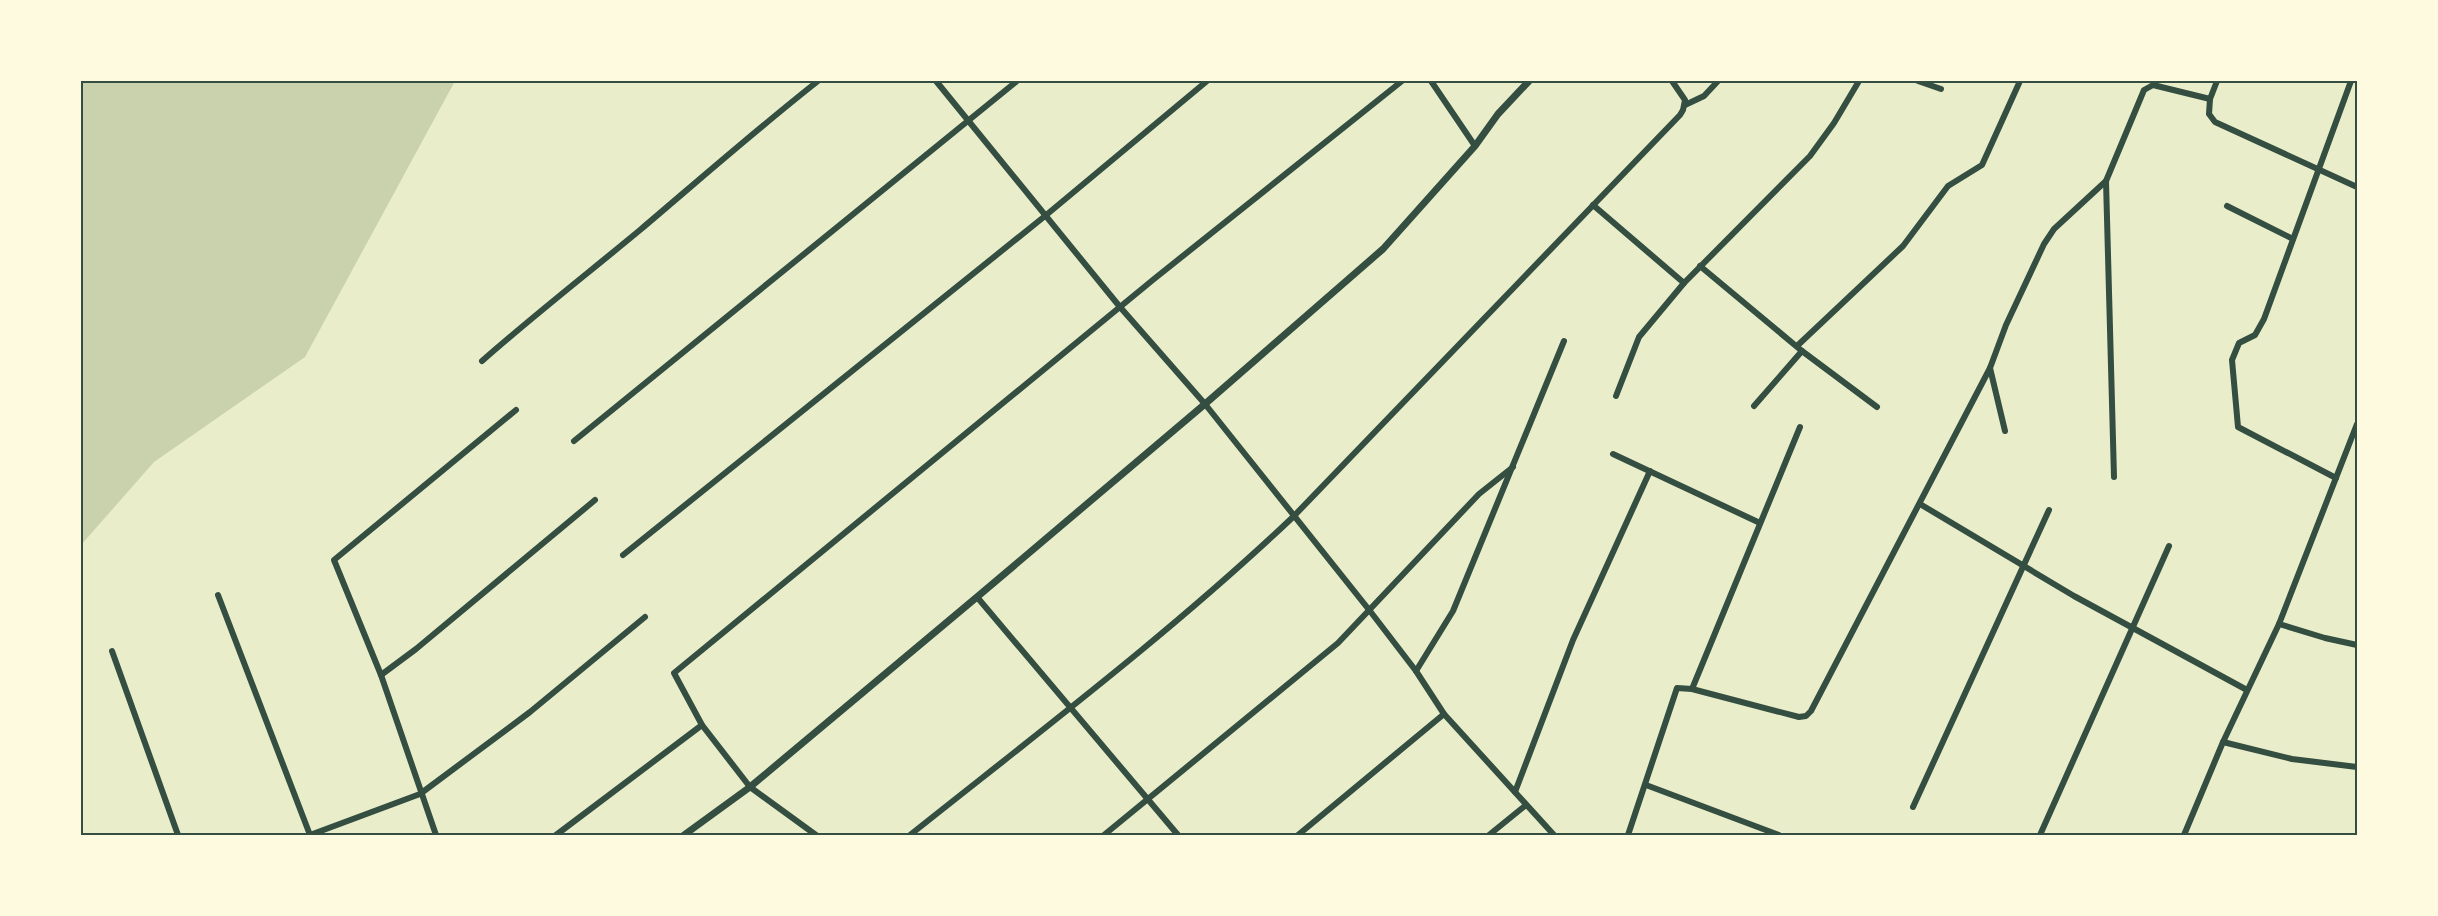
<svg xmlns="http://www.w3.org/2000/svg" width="2438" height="916" viewBox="0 0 2438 916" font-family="'Space Grotesk',sans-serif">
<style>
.green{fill:#cad2ad}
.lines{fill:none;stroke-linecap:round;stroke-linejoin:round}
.minor{stroke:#344e41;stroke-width:6}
.tertiary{stroke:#344e41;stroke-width:7}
.neatline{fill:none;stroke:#344e41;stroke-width:2}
</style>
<rect width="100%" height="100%" fill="#e9edc9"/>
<polygon class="green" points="81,81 455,81 305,357 154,462 81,545"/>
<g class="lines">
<g class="minor">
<polyline points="936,81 1120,307 1205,404 1370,611 1416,671 1444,714 1554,835"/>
<polyline points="1431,81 1475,146"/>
<polyline points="1918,81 1941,89"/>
<polyline points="2217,81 2210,99 2209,114 2215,122 2357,187"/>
<polyline points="1685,105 1704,96 1718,81"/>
<polyline points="1593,205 1684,283"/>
<polyline points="2227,206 2293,239"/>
<polyline points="1700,266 1802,351 1877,407"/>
<polyline points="1797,346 1903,246 1948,186 1982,165 2020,81"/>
<path d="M482 361C533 316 587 274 640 230 699 180 757 129 818 81"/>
<polyline points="1990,368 2005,431"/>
<polyline points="1616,396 1639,337 1684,283 1810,156 1834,123 1859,81"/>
<polyline points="1754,406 1802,351"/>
<polyline points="574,441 1017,81"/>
<polyline points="1613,454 1760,523"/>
<polyline points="2114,477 2106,181 2144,90 2153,85 2210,99"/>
<polyline points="2336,478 2238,427 2232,360 2239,343 2255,335 2264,319 2351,81"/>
<polyline points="1920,504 2074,596 2247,690"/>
<polyline points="623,555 1045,216 1207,81"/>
<polyline points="218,595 310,835"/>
<polyline points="977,597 1178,835"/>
<polyline points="2279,624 2325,638 2357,645"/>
<polyline points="112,651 178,835"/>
<polyline points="1416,671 1453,611 1564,341"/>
<polyline points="381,675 416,649 595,500"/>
<polyline points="1692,689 1800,427"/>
<polyline points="2223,742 2292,759 2357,767"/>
<polyline points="1646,785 1779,835"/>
<polyline points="1515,792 1573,640 1650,471"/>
<polyline points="1913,807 2049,510"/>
<polyline points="310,835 420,794 530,712 645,617"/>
<polyline points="436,835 381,675 334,560 516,410"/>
<polyline points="556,835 702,725"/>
<polyline points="816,835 750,787 702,725 674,673 1154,279 1402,81"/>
<path d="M910 835C1038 733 1174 630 1293 517L1680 115 1683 110 1685 100 1672 81"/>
<polyline points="1104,835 1338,643 1479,494 1513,467"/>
<polyline points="1298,835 1444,714"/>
<polyline points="1489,835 1526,805"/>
<polyline points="1628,835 1677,688 1692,689 1799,717 1806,716 1811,711 1990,368 2006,325 2044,244 2054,229 2106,181"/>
<polyline points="2040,835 2169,546"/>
<polyline points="2184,835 2223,742 2279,624 2357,424"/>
</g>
<polyline class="tertiary" points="684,835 750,787 977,597 1205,404 1383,249 1475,146 1498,114 1529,81"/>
</g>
<rect width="2438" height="916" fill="none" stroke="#fefae0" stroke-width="165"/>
<rect x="82" y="82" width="2274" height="752" class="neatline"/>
</svg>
